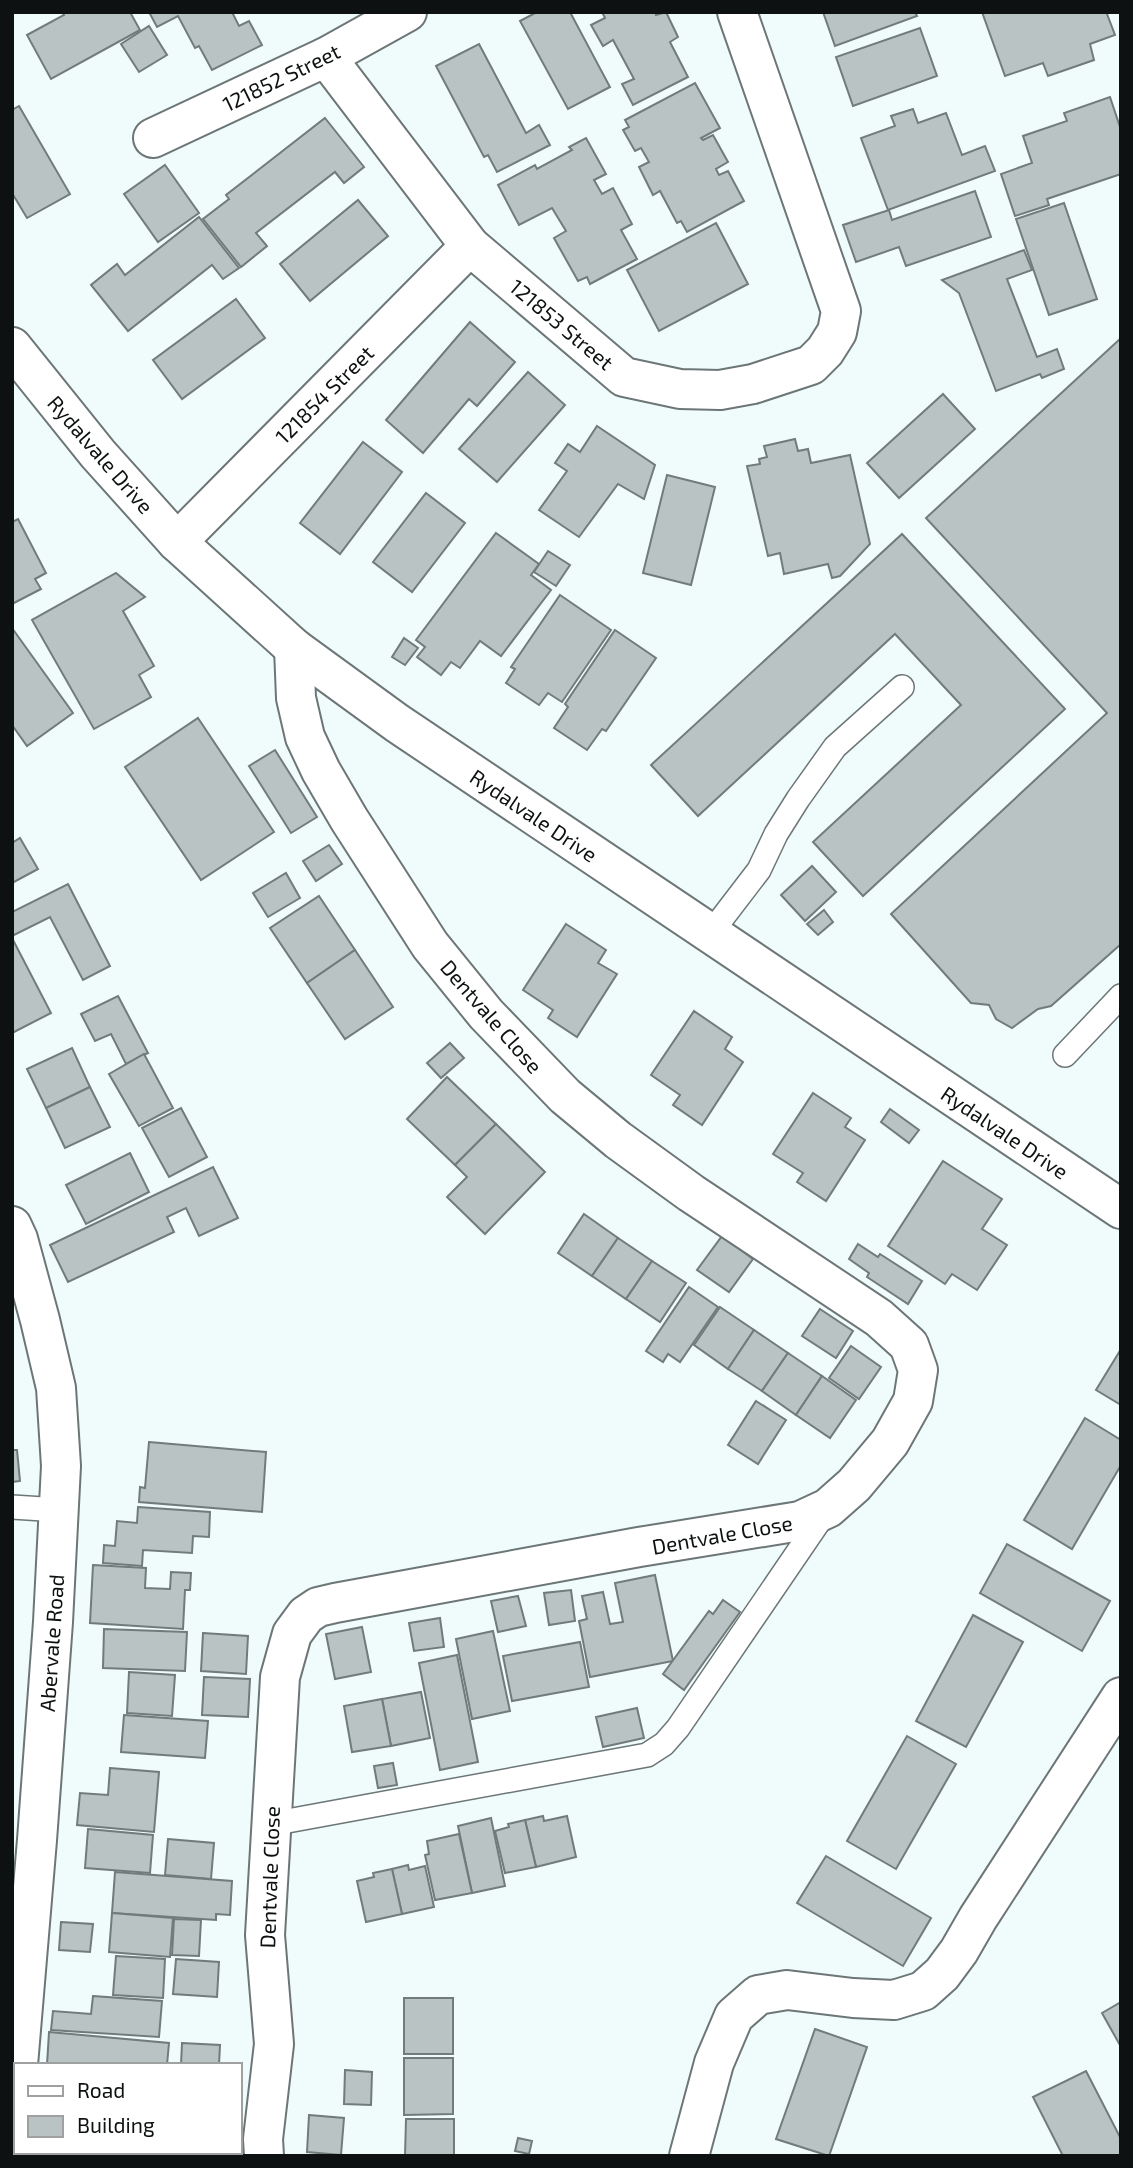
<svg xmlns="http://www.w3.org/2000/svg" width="1133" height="2168" viewBox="0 0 1133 2168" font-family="'Exo 2',sans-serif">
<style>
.building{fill:#b9c3c3;stroke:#727b7b;stroke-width:2}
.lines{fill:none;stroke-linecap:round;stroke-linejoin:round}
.service-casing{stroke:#6d7676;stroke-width:26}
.minor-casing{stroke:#6d7676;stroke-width:42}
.service{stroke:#fff;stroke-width:23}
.minor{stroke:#fff;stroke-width:38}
.labels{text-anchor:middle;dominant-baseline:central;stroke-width:5;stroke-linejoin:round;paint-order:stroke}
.street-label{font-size:21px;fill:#0e1111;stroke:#fff}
</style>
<rect width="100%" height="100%" fill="#f0fbfb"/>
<g class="building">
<polygon points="62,12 130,12 140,30 51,79 27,35 64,15"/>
<polygon points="149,12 232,12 239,26 249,21 262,45 212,70 199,46 195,48 178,16 157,27"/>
<polygon points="537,12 570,12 610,87 568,109 520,21"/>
<polygon points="602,12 655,12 656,15 666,12 678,37 670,42 688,77 633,105 622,84 634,79 613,40 603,46 591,25 605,18"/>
<polygon points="823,12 915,12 917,16 835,46"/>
<polygon points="982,12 1110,12 1107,14 1115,35 1090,44 1094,60 1048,76 1043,63 1005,76"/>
<polygon points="149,26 167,55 139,72 121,44"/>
<polygon points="920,28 937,76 853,106 836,57"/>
<polygon points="479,44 526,133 539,125 550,145 497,172 488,155 484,157 436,66"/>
<polygon points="695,83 720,128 701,138 703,140 713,135 728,162 716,169 719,175 728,171 744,201 687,232 681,221 677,223 660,191 653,195 639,167 649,162 641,148 635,151 623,130 629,127 625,120"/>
<polygon points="1110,97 1121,130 1121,174 1047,199 1049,205 1015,216 1001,174 1032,163 1023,136 1067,121 1064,113"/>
<polygon points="19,106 70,194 27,218 12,193 12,110"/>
<polygon points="913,109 918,123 946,113 962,155 985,146 995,171 888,210 861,138 895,126 891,116"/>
<polygon points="325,118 364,167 344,183 335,172 256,233 267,246 241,267 203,219 229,199 226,195"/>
<polygon points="586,138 606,174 594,180 602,194 613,188 632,224 621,230 637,259 590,284 587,277 578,281 554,238 566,231 552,208 519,225 498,185 535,165 537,169 572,150 569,147"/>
<polygon points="165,165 199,213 158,242 124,194"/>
<polygon points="975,191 991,237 906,266 899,247 856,262 843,225 889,210 892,220"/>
<polygon points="358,200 388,236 310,301 280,264"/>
<polygon points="1064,203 1097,299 1049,315 1016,219"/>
<polygon points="199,217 239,268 223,279 212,265 128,331 91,285 117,264 125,275"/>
<polygon points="716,223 748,284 659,331 627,270"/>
<polygon points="1024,250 1032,270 1007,279 1037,357 1057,349 1064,369 1042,378 1040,374 996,391 959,293 942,280"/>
<polygon points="236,299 265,338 182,399 153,360"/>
<polygon points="470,322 515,362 477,406 469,399 423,453 386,420"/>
<polygon points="1121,338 1121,944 1051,1006 1038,1009 1012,1028 996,1019 989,1005 971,1003 891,914 1107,713 926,518"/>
<polygon points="528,372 565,405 497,482 459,449"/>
<polygon points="943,394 975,429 899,498 867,463"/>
<polygon points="597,426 655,465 644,499 618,484 579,537 539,510 567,471 555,463 568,444 580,452"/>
<polygon points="795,439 798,451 808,449 811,463 850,455 870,544 840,576 832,578 828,564 784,574 780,553 768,556 747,466 760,464 759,459 767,457 764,446"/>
<polygon points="363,442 402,472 340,554 300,523"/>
<polygon points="667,475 715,487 691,585 643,573"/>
<polygon points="426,493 465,523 412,592 373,562"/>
<polygon points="18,519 46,573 35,579 41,589 12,604 12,522"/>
<polygon points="496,533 539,564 531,575 551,590 501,656 480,641 460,668 451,662 441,675 417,657 425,647 416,640"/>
<polygon points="902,534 1065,709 863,896 813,842 961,705 895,634 698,816 651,765"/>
<polygon points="548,551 570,565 556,586 534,572"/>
<polygon points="116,573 145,597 123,611 154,666 139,675 151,697 94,729 32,620"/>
<polygon points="560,595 611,630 562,702 548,693 539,705 506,683 515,669 511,667"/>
<polygon points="12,628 73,713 27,746 12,725"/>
<polygon points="615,630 656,658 606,731 602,729 587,750 554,728 568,707 565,704"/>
<polygon points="404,638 418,648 405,665 392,657"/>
<polygon points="198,718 274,832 201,880 125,767"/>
<polygon points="275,750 317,817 291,833 249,766"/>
<polygon points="20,838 38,869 12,883 12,843"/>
<polygon points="329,845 342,864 316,881 303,861"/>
<polygon points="812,866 836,892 805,921 781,895"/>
<polygon points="286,873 300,898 268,917 253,893"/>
<polygon points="68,884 110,966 83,980 50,917 14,935 12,933 12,912"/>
<polygon points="319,896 355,950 307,983 270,928"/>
<polygon points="824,910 833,922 818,935 807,924"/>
<polygon points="566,924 606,950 598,963 617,974 577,1037 548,1018 553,1010 523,990"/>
<polygon points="12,938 51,1013 12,1033"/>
<polygon points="355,950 393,1007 345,1039 307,983"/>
<polygon points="118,996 148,1053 126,1064 111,1034 95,1041 81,1014"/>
<polygon points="694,1011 732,1037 725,1049 743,1062 702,1125 673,1105 680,1095 651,1075"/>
<polygon points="450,1043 464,1058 441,1078 427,1063"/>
<polygon points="72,1048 90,1087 46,1108 27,1069"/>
<polygon points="144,1054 173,1108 139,1126 109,1074"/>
<polygon points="447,1077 496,1124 455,1165 407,1119"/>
<polygon points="90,1087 110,1127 65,1148 46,1108"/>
<polygon points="813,1093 851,1118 845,1127 865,1140 826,1201 797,1182 803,1173 773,1154"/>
<polygon points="181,1108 207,1157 169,1177 142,1128"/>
<polygon points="890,1109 919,1130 909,1143 881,1122"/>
<polygon points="496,1124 545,1172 485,1234 447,1197 467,1177 455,1165"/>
<polygon points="130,1153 149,1192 86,1224 66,1185"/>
<polygon points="943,1161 1002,1199 982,1229 1007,1245 977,1290 952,1274 945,1284 888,1246"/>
<polygon points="213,1167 238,1218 199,1236 186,1208 167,1217 174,1232 68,1282 50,1245"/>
<polygon points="584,1214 618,1238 592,1276 558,1253"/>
<polygon points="722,1236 753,1259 729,1292 697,1270"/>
<polygon points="618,1238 652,1261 626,1299 592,1276"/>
<polygon points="858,1244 878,1257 880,1254 922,1281 908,1304 867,1277 869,1273 849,1259"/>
<polygon points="652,1261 686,1283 660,1322 626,1299"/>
<polygon points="689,1287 718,1307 680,1362 668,1354 663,1362 646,1351"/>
<polygon points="720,1307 754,1330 728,1369 694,1345"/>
<polygon points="820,1309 853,1331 836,1358 802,1336"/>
<polygon points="754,1330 788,1353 762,1391 728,1369"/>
<polygon points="851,1346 881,1367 859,1399 829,1378"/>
<polygon points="1121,1349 1121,1405 1096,1390"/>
<polygon points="788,1353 822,1376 796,1415 762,1391"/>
<polygon points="822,1376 856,1400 830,1438 796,1415"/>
<polygon points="756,1401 786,1420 758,1464 728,1445"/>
<polygon points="1085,1418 1121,1440 1121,1465 1072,1549 1024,1520"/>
<polygon points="149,1442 266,1452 262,1512 139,1502 140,1487 145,1488"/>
<polygon points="12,1450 17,1450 20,1481 12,1482"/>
<polygon points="138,1507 210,1512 209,1537 193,1536 192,1553 143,1550 142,1566 103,1563 104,1545 115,1546 117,1521 137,1523"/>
<polygon points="1007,1544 1110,1601 1082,1651 980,1593"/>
<polygon points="93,1565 146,1568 145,1588 170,1589 171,1572 191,1573 190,1590 185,1590 183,1629 90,1623"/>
<polygon points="655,1575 673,1661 590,1677 579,1621 587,1619 582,1596 603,1592 610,1624 623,1622 615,1583"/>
<polygon points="571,1590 575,1621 549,1625 544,1593"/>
<polygon points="518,1596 526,1626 498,1632 491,1601"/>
<polygon points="723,1600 740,1612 684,1690 663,1674 709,1611 713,1614"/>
<polygon points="973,1615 1023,1642 966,1747 916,1721"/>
<polygon points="440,1618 444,1647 414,1651 409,1623"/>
<polygon points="362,1627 371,1672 335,1679 326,1634"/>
<polygon points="104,1629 187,1632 185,1671 103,1668"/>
<polygon points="493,1631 510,1711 472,1719 456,1639"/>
<polygon points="203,1633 248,1636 246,1674 201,1671"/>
<polygon points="580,1642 589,1687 512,1701 503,1656"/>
<polygon points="457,1655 478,1762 440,1770 419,1663"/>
<polygon points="129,1672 175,1675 172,1716 127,1713"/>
<polygon points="204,1677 250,1679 248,1717 202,1715"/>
<polygon points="421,1692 430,1738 391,1746 382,1699"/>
<polygon points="382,1699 391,1746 352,1752 344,1706"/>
<polygon points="637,1708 644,1738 603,1747 596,1717"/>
<polygon points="124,1715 208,1721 205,1758 121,1752"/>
<polygon points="907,1736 956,1764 896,1869 847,1841"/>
<polygon points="393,1763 397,1785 378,1788 374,1766"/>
<polygon points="110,1768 159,1772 154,1832 77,1825 80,1793 108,1795"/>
<polygon points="543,1816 544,1821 567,1816 576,1857 536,1867 525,1820"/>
<polygon points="491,1818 505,1886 472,1893 458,1826"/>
<polygon points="525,1820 536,1867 505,1873 495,1831 509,1827 508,1824"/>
<polygon points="88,1829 153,1835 150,1873 85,1868"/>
<polygon points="459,1834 472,1893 435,1900 425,1855 429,1854 427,1841"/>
<polygon points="168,1839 214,1843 211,1879 165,1875"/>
<polygon points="826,1856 931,1918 903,1966 797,1903"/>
<polygon points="408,1865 409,1870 425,1866 434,1907 402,1914 392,1869"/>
<polygon points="392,1869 402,1914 366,1922 357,1881 374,1877 373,1873"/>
<polygon points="115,1872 232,1881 230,1915 216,1914 216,1920 112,1913"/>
<polygon points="112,1913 173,1918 170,1957 109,1952"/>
<polygon points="174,1919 201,1920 199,1956 172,1955"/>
<polygon points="61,1922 93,1924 90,1952 59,1950"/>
<polygon points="116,1956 165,1959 163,1998 113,1995"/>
<polygon points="176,1959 219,1962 217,1997 173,1994"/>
<polygon points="93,1996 162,2001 159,2037 51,2030 53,2011 91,2014"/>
<rect x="404" y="1998" width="49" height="56"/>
<polygon points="1121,2002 1121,2047 1102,2013"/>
<polygon points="815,2029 867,2047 829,2156 776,2139"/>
<polygon points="49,2032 169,2043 167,2065 47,2065"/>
<polygon points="182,2043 220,2045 219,2065 181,2065"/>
<polygon points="404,2058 453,2058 453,2114 404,2115"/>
<polygon points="345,2070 372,2072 371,2105 344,2104"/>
<polygon points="1086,2071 1121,2139 1121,2156 1063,2156 1033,2097"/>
<polygon points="309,2115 344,2118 341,2155 307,2152"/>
<polygon points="406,2119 454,2119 454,2156 405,2156"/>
<polygon points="518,2138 532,2141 529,2154 515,2151"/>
<polygon points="101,2152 115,2152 122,2154 121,2156 100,2156"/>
</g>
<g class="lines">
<g class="service-casing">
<g id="service">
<polyline points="710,934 759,870 776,834 798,799 835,747 902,687"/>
<polyline points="1065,1055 1121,996"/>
<polyline points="12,1507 59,1510"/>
<polyline points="271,1824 647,1755 664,1744 678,1728 824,1514"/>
</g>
</g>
<g class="minor-casing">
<g id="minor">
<polyline points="326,57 470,246 624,377 680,389 720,390 753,384 811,365 825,351 837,332 841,311 737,12"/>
<polyline points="153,138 326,57 407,12"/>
<polyline points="12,347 98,454 177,542 294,648 397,723 1121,1209"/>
<polyline points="177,542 470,246"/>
<polyline points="12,1226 18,1239 40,1320 56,1388 61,1466 53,1622 37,1840 18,2065"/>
<polyline points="12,2128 16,2086"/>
<polyline points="264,2156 263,2139 274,2044 265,1935 280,1677 292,1634 306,1615 318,1607 335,1603 639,1547 800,1521 828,1508 854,1485 890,1442 913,1401 918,1370 909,1345 879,1318 691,1193 618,1140 565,1096 486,1014 430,945 349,819 321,771 305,737 296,698 294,648"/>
<polyline points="689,2156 714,2063 734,2016 758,1995 787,1990 853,1998 894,2000 923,1991 942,1974 959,1951 978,1918 1121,1697"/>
</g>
</g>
<use href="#service" class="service"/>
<use href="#minor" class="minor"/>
</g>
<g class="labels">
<g class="street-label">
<text transform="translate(281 77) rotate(-26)">121852 Street</text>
<text transform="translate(562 324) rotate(40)">121853 Street</text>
<text transform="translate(324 394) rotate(-45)">121854 Street</text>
<text transform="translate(101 454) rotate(49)">Rydalvale Drive</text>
<text transform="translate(534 815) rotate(34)">Rydalvale Drive</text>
<text transform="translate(492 1016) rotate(49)">Dentvale Close</text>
<text transform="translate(1005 1132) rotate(34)">Rydalvale Drive</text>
<text transform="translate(722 1534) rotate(-10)">Dentvale Close</text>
<text transform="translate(51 1643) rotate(-86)">Abervale Road</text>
<text transform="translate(269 1877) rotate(-88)">Dentvale Close</text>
</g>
</g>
<rect width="1133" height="2168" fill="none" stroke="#0e1111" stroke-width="28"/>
<rect x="14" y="2063" width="228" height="91" fill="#ffffff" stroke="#9fa0a0" stroke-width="2"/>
<rect x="28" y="2086" width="35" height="10" fill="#ffffff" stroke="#9fa0a0" stroke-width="2"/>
<text x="77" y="2098" font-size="21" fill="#0e1111">Road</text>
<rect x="28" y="2116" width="35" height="21" fill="#b9c3c3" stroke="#9fa0a0" stroke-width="2"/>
<text x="77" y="2133" font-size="21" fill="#0e1111">Building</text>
</svg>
